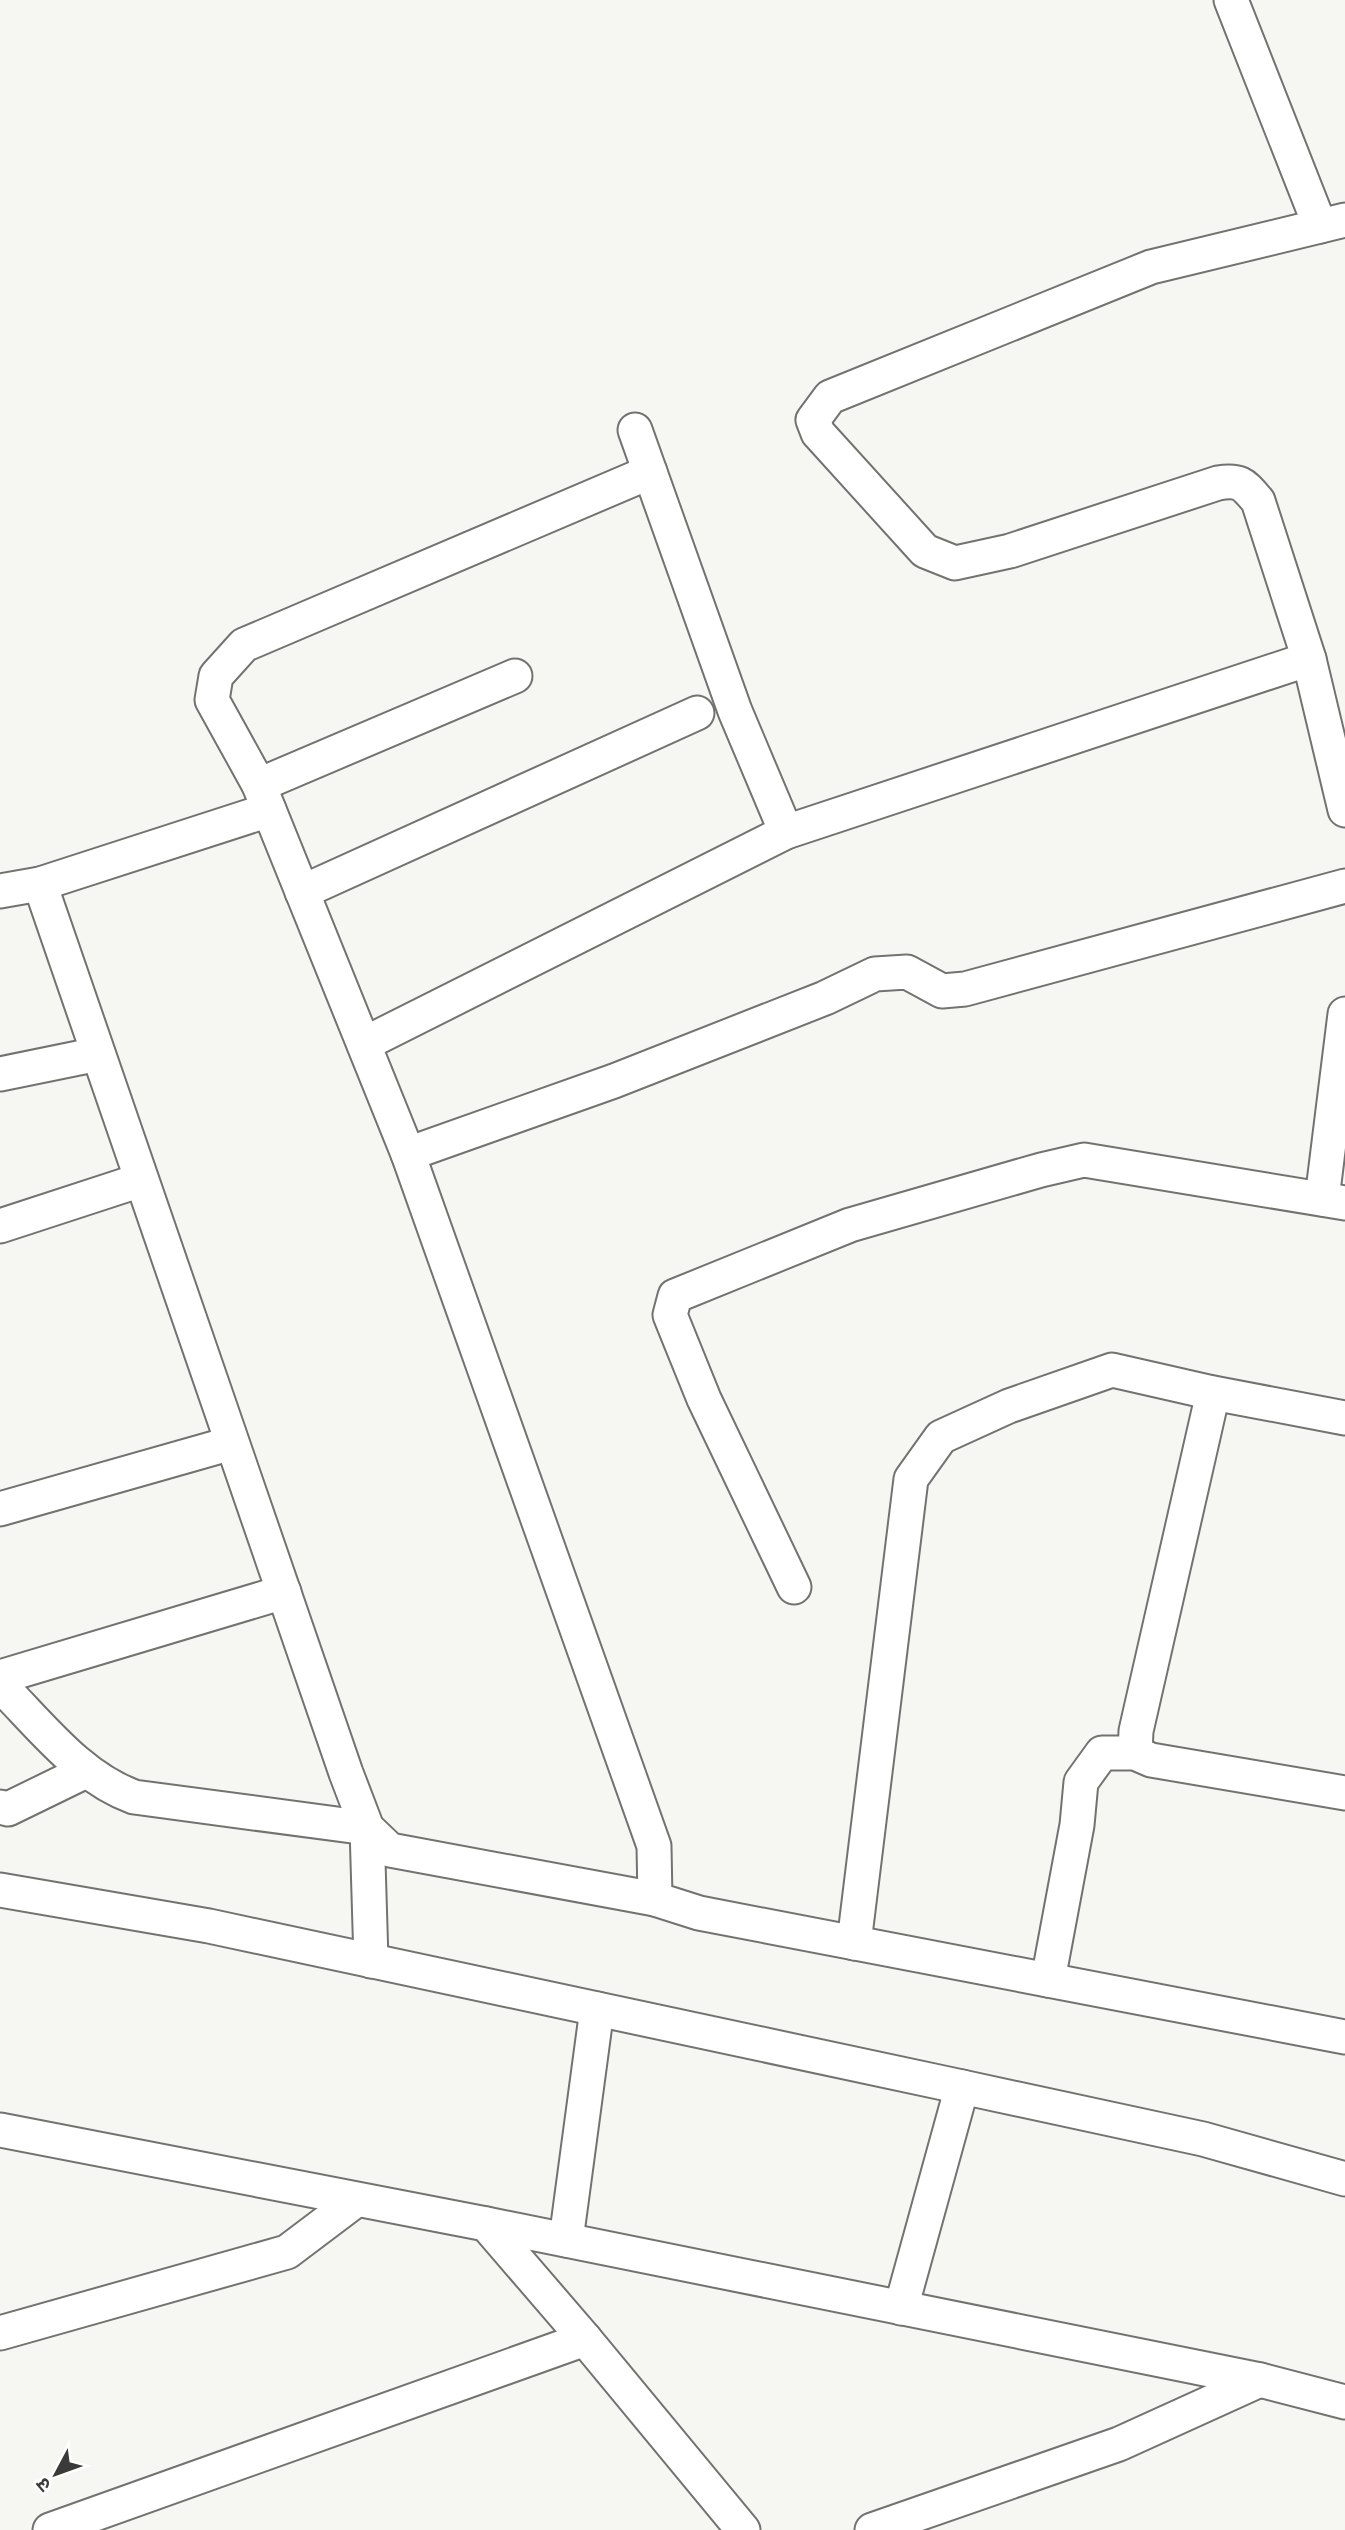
<svg xmlns="http://www.w3.org/2000/svg" width="1345" height="2530" viewBox="0 0 1345 2530" font-family="Inter,'Noto Sans Devanagari',sans-serif">
<style>
.lines{fill:none;stroke-linecap:round;stroke-linejoin:round}
.street-casing{stroke:#727370;stroke-width:37}
.street{stroke:#fff;stroke-width:33}
</style>
<rect width="100%" height="100%" fill="#f6f7f3"/>
<g class="lines">
<g class="street-casing">
<g id="street">
<polyline points="1231,0 1320,226"/>
<path d="M1345 220 1151 267 830 397 813 420 818 433 925 551 955 563 1010 551 1218 483C1241 479 1244 485 1258 501L1309 659 1345 810"/>
<polyline points="635,430 735,711 786,832"/>
<polyline points="650,472 244,645 216,676 212,700 259,785 408,1154 654,1846 655,1899 699,1913 1345,2037"/>
<polyline points="259,785 515,676"/>
<polyline points="40,884 346,1773 367,1828 390,1850 655,1899"/>
<polyline points="0,891 40,884 269,810"/>
<polyline points="302,892 697,713"/>
<polyline points="364,1044 786,832 1309,659"/>
<polyline points="0,1074 98,1054"/>
<polyline points="408,1154 614,1081 825,998 875,974 907,972 942,991 965,989 1345,886"/>
<polyline points="1322,1199 1345,1014"/>
<polyline points="0,1226 141,1180"/>
<polyline points="0,1509 232,1443"/>
<polyline points="794,1587 704,1399 670,1315 675,1296 850,1225 1041,1170 1084,1160 1345,1203"/>
<polyline points="0,1677 284,1592"/>
<path d="M0 1685C41 1726 79 1777 134 1797L367 1828 371 1961"/>
<polyline points="1135,1753 1136,1731 1213,1393"/>
<polyline points="0,1807 8,1809 86,1771"/>
<polyline points="0,1890 209,1926 962,2087 1203,2139 1345,2179"/>
<polyline points="854,1943 911,1479 941,1437 1009,1406 1112,1370 1213,1393 1345,1418"/>
<polyline points="1048,1980 1077,1825 1081,1782 1102,1753 1135,1753 1151,1760 1345,1793"/>
<polyline points="0,2130 486,2224 1260,2380 1345,2402"/>
<polyline points="486,2224 585,2339 743,2530"/>
<polyline points="566,2240 597,2009"/>
<polyline points="901,2308 962,2087"/>
<polyline points="0,2333 287,2252 356,2200"/>
<polyline points="50,2530 585,2339"/>
<polyline points="872,2530 1119,2444 1260,2380"/>
</g>
</g>
<use href="#street" class="street"/>
</g>
<g transform="translate(56 2474) rotate(229)" stroke="#ffffff" stroke-width="5" paint-order="stroke">
<path d="M0-5L12 26L0 18L-12 26Z" fill="#3a3a39"/>
<text y="-10" font-size="19" font-weight="bold" text-anchor="middle" fill="#3a3a39">उ</text>
</g>
</svg>
